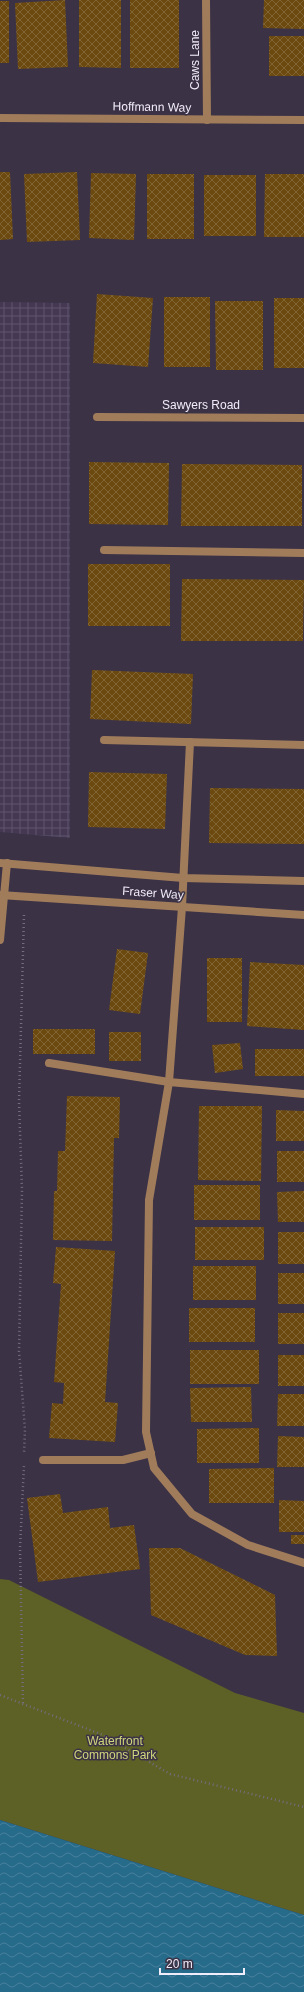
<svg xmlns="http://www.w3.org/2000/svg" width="304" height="1992" viewBox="0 0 304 1992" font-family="Arial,sans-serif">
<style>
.industrial{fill:url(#industrial-grid)}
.park{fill:#5d6126}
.water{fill:url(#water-waves)}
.building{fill:url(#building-cross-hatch)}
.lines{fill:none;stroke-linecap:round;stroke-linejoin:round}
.path{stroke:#746d7e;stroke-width:2.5;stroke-dasharray:1 3;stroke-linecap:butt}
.service{stroke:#a07c5b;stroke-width:8}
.minor{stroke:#a07c5b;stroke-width:8}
.tertiary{stroke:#a07c5b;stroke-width:8}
.labels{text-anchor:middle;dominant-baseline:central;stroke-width:3;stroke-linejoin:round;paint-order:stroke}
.street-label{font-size:12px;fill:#f1ecf9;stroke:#3b3246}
.park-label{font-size:12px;fill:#d0d67c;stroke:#3b3246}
</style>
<defs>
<pattern id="industrial-grid" width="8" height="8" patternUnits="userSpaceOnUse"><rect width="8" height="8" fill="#443853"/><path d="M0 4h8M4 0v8" fill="none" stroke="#5f556c"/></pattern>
<pattern id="water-waves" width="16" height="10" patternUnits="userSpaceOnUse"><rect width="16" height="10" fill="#276b8b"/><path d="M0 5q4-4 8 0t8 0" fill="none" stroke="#47809c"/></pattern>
<pattern id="building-cross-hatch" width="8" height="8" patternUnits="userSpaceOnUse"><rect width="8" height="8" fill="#6c4a0f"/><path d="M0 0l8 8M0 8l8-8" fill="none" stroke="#816433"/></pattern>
</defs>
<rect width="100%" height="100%" fill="#3b3246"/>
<polygon class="industrial" points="0,302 70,303 70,838 0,832"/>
<polygon class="park" points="0,1579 9,1580 235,1693 304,1713 304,1915 0,1820"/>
<polygon class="water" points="0,1820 304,1915 304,1992 0,1992"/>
<g class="building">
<polygon points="65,0 68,67 18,69 15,3"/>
<polygon points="79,0 121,0 121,68 79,67"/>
<rect x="130" y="0" width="49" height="68"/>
<polygon points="264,0 304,0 304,29 263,28"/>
<rect x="0" y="1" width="9" height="62"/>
<rect x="269" y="36" width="35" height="40"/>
<polygon points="0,172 10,172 13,239 0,240"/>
<polygon points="77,172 80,240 27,242 24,174"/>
<polygon points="91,173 136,174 134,240 89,238"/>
<rect x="147" y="174" width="47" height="65"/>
<polygon points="265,174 304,174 304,237 264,237"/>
<rect x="204" y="175" width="52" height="61"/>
<polygon points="97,294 153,298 148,367 93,363"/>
<rect x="164" y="297" width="46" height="70"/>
<rect x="274" y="298" width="30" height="70"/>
<polygon points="215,301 263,301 263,370 216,370"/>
<polygon points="89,462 169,463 168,525 89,524"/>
<polygon points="182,464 302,465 302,526 181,526"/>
<rect x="88" y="564" width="82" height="62"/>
<polygon points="182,579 304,580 303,641 181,641"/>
<polygon points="92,670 193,674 191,724 90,719"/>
<polygon points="89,772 167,774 165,829 88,827"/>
<polygon points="210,788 304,789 304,844 209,843"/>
<polygon points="117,949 148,953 140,1014 109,1010"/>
<rect x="207" y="958" width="35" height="64"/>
<polygon points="250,962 304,965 304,1030 247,1026"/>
<rect x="33" y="1029" width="62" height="25"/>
<rect x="109" y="1032" width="32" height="29"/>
<polygon points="240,1043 243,1069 215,1073 212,1045"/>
<rect x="255" y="1049" width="49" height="27"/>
<polygon points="67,1096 120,1097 119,1138 114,1138 112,1241 53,1240 54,1191 57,1191 58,1151 65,1151"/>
<polygon points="199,1106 262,1106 261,1181 198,1180"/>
<polygon points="276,1110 304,1111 304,1141 276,1141"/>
<rect x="277" y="1151" width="27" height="31"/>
<rect x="194" y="1185" width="66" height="35"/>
<polygon points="304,1191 304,1222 278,1222 277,1192"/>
<rect x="195" y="1227" width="69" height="33"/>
<rect x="278" y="1232" width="26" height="32"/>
<polygon points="56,1247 115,1251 105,1402 118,1403 115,1442 49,1438 52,1403 63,1404 64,1383 54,1382 61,1284 53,1283"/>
<rect x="193" y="1266" width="63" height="34"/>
<rect x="278" y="1273" width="26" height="31"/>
<rect x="189" y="1308" width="66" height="34"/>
<rect x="278" y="1313" width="26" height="31"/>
<rect x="190" y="1350" width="69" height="34"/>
<rect x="278" y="1355" width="26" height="31"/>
<polygon points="251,1387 252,1422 191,1422 190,1388"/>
<polygon points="278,1394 304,1394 304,1426 277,1426"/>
<polygon points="259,1428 259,1463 197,1463 197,1429"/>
<polygon points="278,1436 304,1437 304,1467 277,1467"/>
<polygon points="274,1468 274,1503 209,1503 209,1469"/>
<polygon points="60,1494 63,1513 108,1507 110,1528 134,1525 140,1569 38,1582 27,1498"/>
<polygon points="279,1500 304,1501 304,1532 279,1532"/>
<rect x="291" y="1535" width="13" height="9"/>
<polygon points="149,1548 180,1548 275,1595 277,1656 245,1655 151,1615"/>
</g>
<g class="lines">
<g class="path">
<polyline points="24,915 19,1101 22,1190 19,1351 25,1430 24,1454"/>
<polyline points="0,1695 103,1735 170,1774 304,1807"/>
<polyline points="23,1703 20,1548 24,1465"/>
</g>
<g class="service">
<polyline points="104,550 304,553"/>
<polyline points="104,740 304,745"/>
<polyline points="190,742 182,907 169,1082 149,1200 146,1432 154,1468 192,1514 248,1545 304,1563"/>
<polyline points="0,940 7,863"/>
<polyline points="49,1063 169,1082 304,1094"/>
<polyline points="43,1460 123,1460 151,1453"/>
</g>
<g class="minor">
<polyline points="206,0 207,120"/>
<polyline points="0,118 304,120"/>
<polyline points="97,417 304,418"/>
</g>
<g class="tertiary">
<polyline points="0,863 183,878 304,881"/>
<polyline points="0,895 304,915"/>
</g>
</g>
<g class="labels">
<g class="street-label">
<text transform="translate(195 60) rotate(-90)">Caws Lane</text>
<text transform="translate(152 107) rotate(1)">Hoffmann Way</text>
<text x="201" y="405">Sawyers Road</text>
<text transform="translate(153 893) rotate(4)">Fraser Way</text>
</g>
<g class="park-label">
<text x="115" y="1741">Waterfront<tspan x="115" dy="14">Commons Park</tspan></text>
</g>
</g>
<path d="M160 1968v6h84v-6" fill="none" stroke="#f1ecf9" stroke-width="2"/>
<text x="166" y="1968" font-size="12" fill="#f1ecf9" stroke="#3b3246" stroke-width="3" paint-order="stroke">20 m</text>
</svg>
